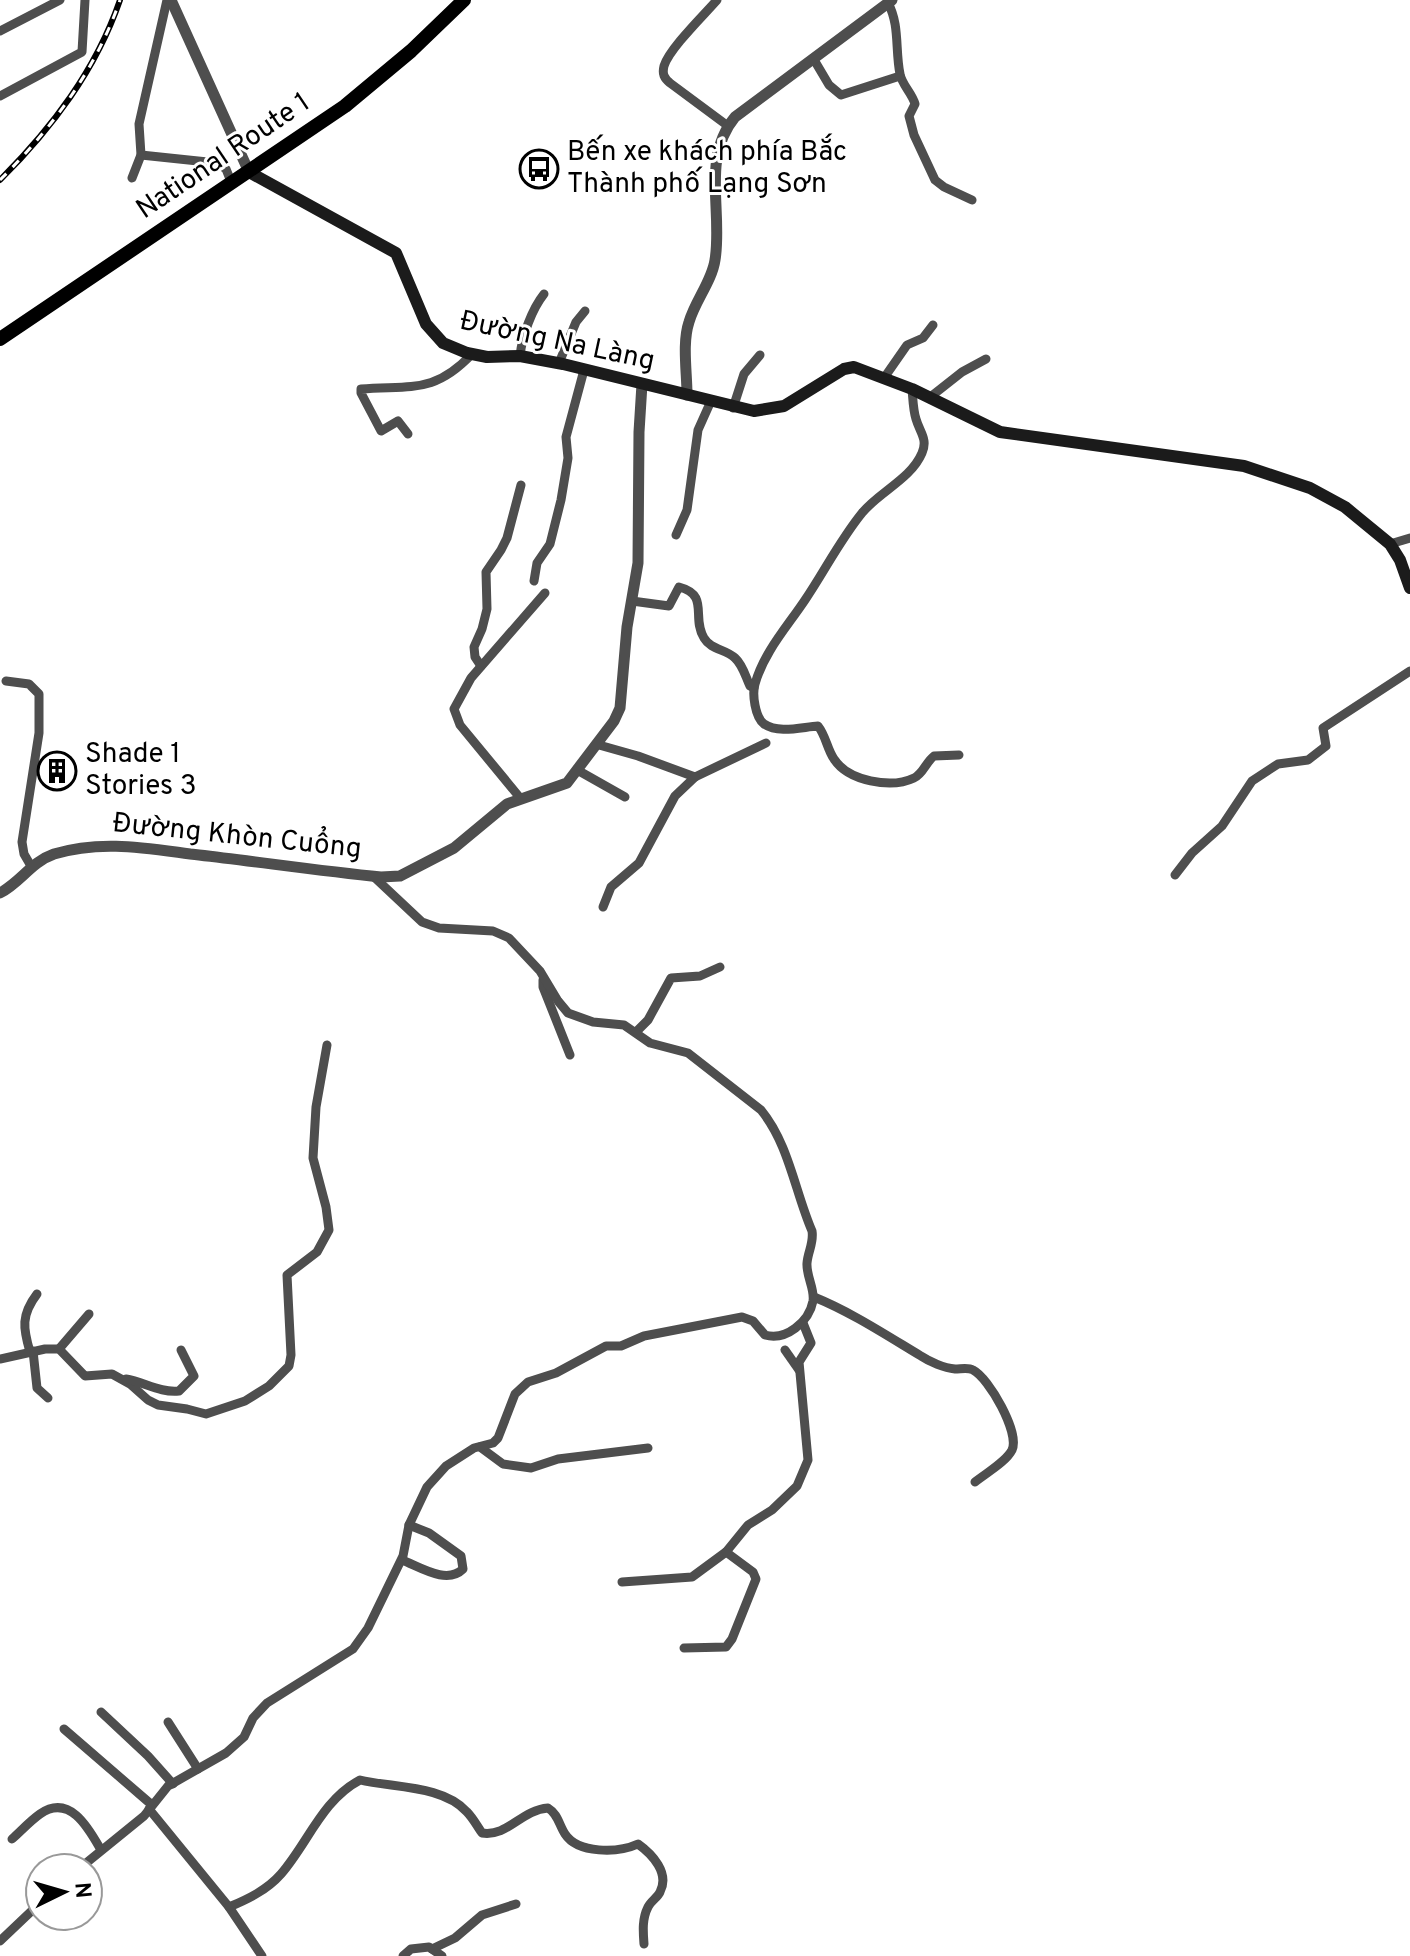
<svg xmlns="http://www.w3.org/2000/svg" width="1410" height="1956" viewBox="0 0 1410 1956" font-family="Overpass,sans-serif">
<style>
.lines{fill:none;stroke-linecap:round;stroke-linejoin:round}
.minor{stroke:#4e4e4e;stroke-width:9}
.tertiary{stroke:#4e4e4e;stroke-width:11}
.secondary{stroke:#1b1b1b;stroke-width:12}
.trunk{stroke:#000;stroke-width:14}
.rail-casing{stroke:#000;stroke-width:6}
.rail{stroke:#fff;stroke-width:3;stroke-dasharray:9;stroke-linecap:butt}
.labels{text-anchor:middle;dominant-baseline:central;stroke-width:6;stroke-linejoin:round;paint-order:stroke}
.poi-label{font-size:28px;fill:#000;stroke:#fff;text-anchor:start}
.street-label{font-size:28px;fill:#000;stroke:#fff}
</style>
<rect width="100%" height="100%" fill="#fff"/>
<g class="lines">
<g class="minor">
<path d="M717 0C704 15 669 49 664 66 662 74 664 78 670 83L728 126"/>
<path d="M888 3C900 25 895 50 900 74 902 85 912 93 915 104L909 116 914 135 935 180 944 187 972 200"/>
<polyline points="0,31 60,0"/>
<polyline points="813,58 829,85 841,95 900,76"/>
<polyline points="0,96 82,52 85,0"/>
<polyline points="141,155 217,163 226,169 232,184"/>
<polyline points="132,178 141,155 139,124 167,0"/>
<path d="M520 356C522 336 532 309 544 294"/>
<polyline points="559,363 576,322 585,311"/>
<polyline points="884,378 907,345 923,338 933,325"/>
<path d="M912 389C913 399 913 410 916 419 920 433 928 439 922 453 911 479 879 492 862 513 840 540 824 572 805 600 787 627 764 652 755 684 752 694 755 717 764 724 778 734 802 727 818 726 826 736 827 749 834 759 848 781 891 789 914 778 923 774 926 762 934 756L959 755"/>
<polyline points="929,398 962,372 986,359"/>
<polyline points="733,408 744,374 760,355"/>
<path d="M408 434 398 421 381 431 361 393V389C412 385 434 394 472 354"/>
<polyline points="676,535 687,510 698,430 711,401"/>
<polyline points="1390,544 1410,538"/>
<polyline points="534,581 537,563 550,544 561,500 568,458 566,437 584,370"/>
<path d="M632 601 669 606 679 587C710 595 691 617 704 638 711 650 726 649 735 658 743 665 746 678 750 686L754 688"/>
<polyline points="481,666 475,657 474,647 482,629 487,609 486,572 501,550 507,538 521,485"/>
<polyline points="6,681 29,684 39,694 39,733 22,842 24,854 31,866"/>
<polyline points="599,745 638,756 695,777 766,743"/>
<polyline points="579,771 625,797"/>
<polyline points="521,799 460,725 454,709 471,678 545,593"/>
<polyline points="1175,875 1192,853 1222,826 1252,781 1278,764 1308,760 1326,746 1323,728 1410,671"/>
<polyline points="603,907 611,887 639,863 675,796 695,777"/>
<polyline points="543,980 543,987 570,1055"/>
<polyline points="636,1032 648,1020 671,978 700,976 720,967"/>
<path d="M814 1297C851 1312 886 1335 921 1356 930 1362 944 1368 955 1369 961 1369 968 1367 973 1370 989 1378 1020 1433 1012 1450 1006 1462 986 1473 975 1482"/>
<polyline points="59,1349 89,1314"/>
<polyline points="785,1350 799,1370"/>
<polyline points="33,1351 37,1388 48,1398"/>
<path d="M30 1352C23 1328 21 1315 37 1294"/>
<polyline points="0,1359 45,1349 59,1349 85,1376 112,1374 130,1384 148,1400 158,1405 187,1409 206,1414 245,1401 269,1386 289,1366 291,1355 287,1275 317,1252 329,1230 326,1207 313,1158 316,1107 327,1045"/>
<path d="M126 1379C144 1382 160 1393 179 1391L194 1376 181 1350"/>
<polyline points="480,1447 503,1464 531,1468 558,1459 648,1448"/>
<path d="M402 1560C420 1567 447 1585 463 1569L461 1556 429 1533 409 1525"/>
<polyline points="622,1582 692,1577 726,1552 748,1525 772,1510 797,1486 808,1460 799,1362 811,1343 803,1323"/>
<polyline points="684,1648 726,1647 732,1639 756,1579 753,1572 726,1552"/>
<polyline points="101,1712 148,1756 173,1784"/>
<polyline points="168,1722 198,1769"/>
<polyline points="64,1729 152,1805"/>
<polyline points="149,1809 229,1907 262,1956"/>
<path d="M12 1839C21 1831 30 1821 40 1814 70 1793 89 1829 101 1850"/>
<path d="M80 1868 144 1816 168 1786 226 1753 244 1737 253 1718 267 1703 353 1649 368 1628 403 1556 409 1525 427 1487 446 1466 474 1448 493 1443 498 1438 515 1394 528 1382 556 1373 606 1346H621L644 1336 742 1317 753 1321 765 1335C786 1341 809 1322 813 1301 815 1289 806 1276 807 1263 808 1251 814 1243 812 1231 795 1192 789 1144 761 1110L688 1053 650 1043 624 1025 593 1022 568 1013 558 1001 540 971 509 938 493 931 439 928 422 922 373 876"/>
<path d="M229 1907C248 1899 267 1890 281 1874 308 1843 322 1800 360 1780 393 1788 443 1785 467 1812 473 1818 477 1826 482 1833 508 1837 521 1810 548 1808 558 1814 559 1825 565 1834 578 1854 618 1853 638 1844 652 1854 670 1873 660 1892 658 1897 651 1901 648 1907 642 1919 643 1931 644 1944"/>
<polyline points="0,1941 40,1903"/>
<polyline points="432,1949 455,1938 482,1915 516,1904"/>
<polyline points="403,1956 411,1949 429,1947 442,1956"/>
</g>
<g class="tertiary">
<polyline points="171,0 249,172"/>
<path d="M687 395C687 372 682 343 689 322 695 301 712 281 715 260 723 212 701 158 735 117L892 0"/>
<path d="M0 893C21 882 31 862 54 854 103 839 150 849 199 855 260 862 320 871 381 877L400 876 454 848 507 804 567 783 614 721 620 708 627 627 638 563 639 432 642 384"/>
</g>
<polyline class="secondary" points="249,172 396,253 426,324 443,343 467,353 487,357 520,356 563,364 754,411 784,406 844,369 854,367 912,389 1000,432 1244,466 1310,488 1345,507 1390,544 1400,560 1410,588"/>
<polyline class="trunk" points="0,339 345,106 411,51 464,0"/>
<g class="rail-casing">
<path id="rail" d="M0 180C52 128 96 70 120 0"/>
</g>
<use href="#rail" class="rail"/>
</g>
<defs>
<g id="bus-ring" transform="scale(2)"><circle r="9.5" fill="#fff" stroke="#000" stroke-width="1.5"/><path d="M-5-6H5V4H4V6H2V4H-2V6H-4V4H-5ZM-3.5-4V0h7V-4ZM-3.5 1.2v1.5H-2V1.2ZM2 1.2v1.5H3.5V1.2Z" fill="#000"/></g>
<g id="building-ring" transform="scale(2)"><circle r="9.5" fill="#fff" stroke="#000" stroke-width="1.5"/><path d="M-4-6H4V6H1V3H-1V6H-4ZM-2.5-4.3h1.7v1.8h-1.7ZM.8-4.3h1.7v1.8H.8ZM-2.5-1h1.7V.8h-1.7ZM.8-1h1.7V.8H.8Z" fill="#000"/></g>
</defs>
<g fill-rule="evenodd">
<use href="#bus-ring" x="539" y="169"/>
<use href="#building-ring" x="57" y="771"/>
</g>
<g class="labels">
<g class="poi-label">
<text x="567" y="153">Bến xe khách phía Bắc<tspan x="567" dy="32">Thành phố Lạng Sơn</tspan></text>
<text x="85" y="755">Shade 1<tspan x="85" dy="32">Stories 3</tspan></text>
</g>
<g class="street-label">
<text transform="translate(224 157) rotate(-34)">National Route 1</text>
<text transform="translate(557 342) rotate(12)">Đường Na Làng</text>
<text transform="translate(237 837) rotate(6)">Đường Khòn Cuổng</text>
</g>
</g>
<g transform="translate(64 1892) rotate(85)"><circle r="38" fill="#ffffff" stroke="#999999" stroke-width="2"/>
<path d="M0-6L14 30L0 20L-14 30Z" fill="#000000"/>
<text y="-12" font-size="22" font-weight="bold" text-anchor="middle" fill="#000000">N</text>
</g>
</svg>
